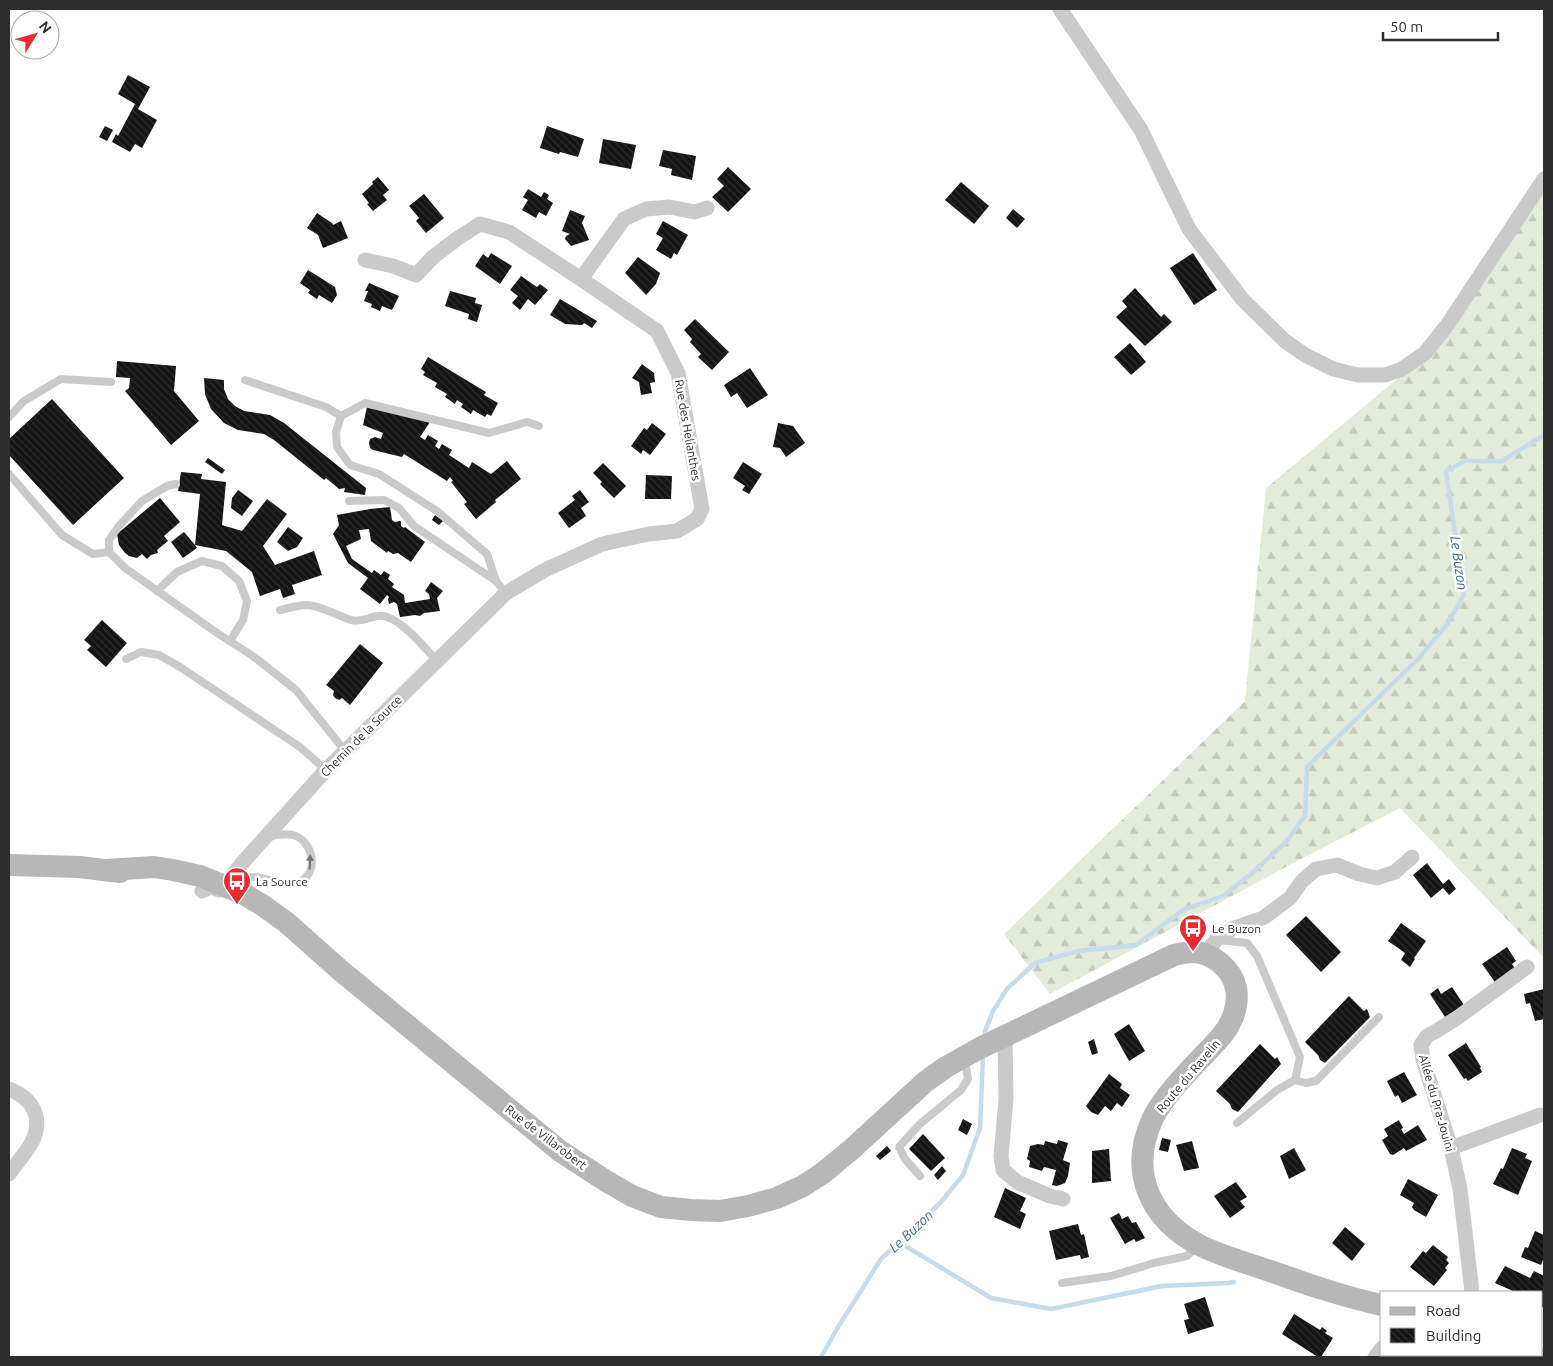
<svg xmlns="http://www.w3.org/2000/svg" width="1553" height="1366" viewBox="0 0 1553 1366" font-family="Ubuntu,sans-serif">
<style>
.forest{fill:url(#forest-firs)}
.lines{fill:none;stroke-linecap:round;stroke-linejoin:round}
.stream{stroke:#c6dbec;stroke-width:4.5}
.building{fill:url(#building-back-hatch)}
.service{stroke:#cacaca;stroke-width:8}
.minor{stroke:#cacaca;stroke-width:15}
.secondary{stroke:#b7b7b7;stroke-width:22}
.oneway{fill:#747474}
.labels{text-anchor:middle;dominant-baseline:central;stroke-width:5;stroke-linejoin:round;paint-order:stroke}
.street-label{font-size:12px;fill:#2d2d2d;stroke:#fff}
.poi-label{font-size:12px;fill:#2d2d2d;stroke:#fff;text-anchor:start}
.water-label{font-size:14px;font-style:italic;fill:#3a6b91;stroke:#fff}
</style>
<defs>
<pattern id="forest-firs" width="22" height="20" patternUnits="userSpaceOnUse" patternTransform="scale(1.25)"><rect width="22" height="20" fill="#e3ebda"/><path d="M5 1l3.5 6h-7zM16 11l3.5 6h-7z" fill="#c3cabb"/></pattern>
<pattern id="building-back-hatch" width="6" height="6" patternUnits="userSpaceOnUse" patternTransform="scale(1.25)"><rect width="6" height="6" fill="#141414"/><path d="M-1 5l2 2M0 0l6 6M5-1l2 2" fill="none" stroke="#2e2e2e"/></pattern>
</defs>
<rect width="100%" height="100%" fill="#fff"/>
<polygon class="forest" points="1544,188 1544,958 1400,808 1297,861 1050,994 1004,934 1245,701 1266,488 1432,350"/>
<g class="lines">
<g class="stream">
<polyline points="985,1038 985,1031 993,1011 1007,989 1035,963 1078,951 1136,945 1183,910 1223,896 1250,875 1287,841 1305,816 1307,767 1419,658 1448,623 1464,595 1446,471 1465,461 1502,461 1544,435"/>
<polyline points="899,1242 991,1298 1051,1309 1162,1286 1228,1283 1234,1282"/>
<polyline points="821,1357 840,1324 881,1259 941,1202 963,1175 980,1128 983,1056"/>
</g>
</g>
<g class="building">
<polygon points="128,75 150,87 138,109 157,120 142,148 135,144 130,152 112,142 116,134 118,136 135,104 118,94"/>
<polygon points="105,126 113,130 107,141 99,137"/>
<polygon points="547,126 584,139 578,157 560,152 559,154 540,148"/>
<polygon points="603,139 636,145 631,169 599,163"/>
<polygon points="663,150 696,156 692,180 671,175 672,169 659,166"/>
<polygon points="728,167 751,189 728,212 712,197 724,186 717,179"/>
<polygon points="378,177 389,190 383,195 387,200 373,211 367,204 369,203 362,194 373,184 372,182"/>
<polygon points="961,182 989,206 974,224 945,200"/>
<polygon points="528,189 541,197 544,192 549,195 547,199 553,203 546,216 539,212 536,218 522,210 528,200 523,197"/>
<polygon points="424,194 444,218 426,233 416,221 419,218 409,206"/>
<polygon points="1013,209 1025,219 1017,228 1006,218"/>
<polygon points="570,210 585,216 582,223 589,240 571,246 565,239 566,236 570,234 562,231"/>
<polygon points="317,213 332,223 333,225 341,221 348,238 323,248 318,235 307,228"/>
<polygon points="663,221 688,235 677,255 674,253 671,259 656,250 663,238 656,234"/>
<polygon points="491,253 512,266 500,284 475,266 483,254 488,258"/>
<polygon points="1193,253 1217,290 1194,305 1170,268"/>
<polygon points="638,257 660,273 656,284 646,295 625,273"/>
<polygon points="308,270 335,287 337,295 332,303 319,295 317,299 308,293 310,290 300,283"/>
<polygon points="521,276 537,287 540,284 548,290 535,305 528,299 520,310 512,303 518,296 510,290"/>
<polygon points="369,283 399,296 392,310 382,306 380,311 371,307 372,304 364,301 368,291 365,291"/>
<polygon points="1135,288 1161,317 1164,314 1172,322 1145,346 1116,317 1127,307 1122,301"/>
<polygon points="450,291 476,298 475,303 482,305 477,322 468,319 469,314 445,306"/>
<polygon points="560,299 597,321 592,328 584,323 582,325 565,324 550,315"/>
<polygon points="695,319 729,352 712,370 698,357 701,354 690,342 692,339 684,330"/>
<polygon points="1130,343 1146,362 1131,375 1114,357"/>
<polygon points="428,357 486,392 484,395 498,403 491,416 487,414 485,417 473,410 471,414 461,407 463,404 457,400 455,404 445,397 447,394 435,387 437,383 423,375 425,372 421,369"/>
<polygon points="117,361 176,366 174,391 199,421 171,445 125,391 129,388 130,378 116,377"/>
<polygon points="642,364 654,373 655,382 650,383 652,393 641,395 639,382 632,378"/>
<polygon points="750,368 768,395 747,408 737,393 731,397 724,385"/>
<polygon points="204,378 224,380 224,389 228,399 235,406 244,411 270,415 284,423 366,488 365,495 344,492 345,488 339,489 326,478 324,480 274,440 264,434 238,430 224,423 211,409 205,394"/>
<polygon points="52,399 124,478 73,525 9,455 9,439"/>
<polygon points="367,407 430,422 420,437 425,440 428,435 438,441 435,446 439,449 442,444 452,450 449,455 469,468 472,462 491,474 507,461 521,479 495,500 496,502 476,519 464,504 467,502 451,482 453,481 450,477 447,481 404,454 402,457 373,450 370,448 369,443 370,439 375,437 381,439 383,433 363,425"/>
<polygon points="652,423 666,434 650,455 643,450 641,454 631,446 644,428 647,430"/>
<polygon points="778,423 793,426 805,443 786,457 780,448 773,447"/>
<polygon points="208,458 225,470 222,474 205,462"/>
<polygon points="743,462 762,474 749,494 742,490 745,486 733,478"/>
<polygon points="603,463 626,486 614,498 600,484 602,482 593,473"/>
<polygon points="181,472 202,474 201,479 226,482 222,525 242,531 267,499 287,514 263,546 275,565 314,551 322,575 292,585 295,594 283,598 280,589 260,596 252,572 226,551 195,545 197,548 183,558 171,542 184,532 195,545 200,494 178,491"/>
<polygon points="646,475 672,476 671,499 645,499"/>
<polygon points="238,490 253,501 242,516 231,508 232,498"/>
<polygon points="580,490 589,502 581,508 586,516 569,528 558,513 575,500 572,496"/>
<polygon points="160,498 180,522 164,536 168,541 157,550 158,553 151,555 147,559 142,554 137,558 129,556 125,553 119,545 117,534"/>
<polygon points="390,507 392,520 395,522 400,521 401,522 401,526 404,528 405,527 425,542 411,562 398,553 393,554 388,551 387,553 371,541 369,529 359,530 361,539 346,546 352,559 372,573 374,570 381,575 384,571 390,575 388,579 394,584 392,587 404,595 405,603 430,599 429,594 425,591 431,582 443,591 437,598 440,611 424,613 420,616 415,615 400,617 397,604 394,602 389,604 388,599 389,597 387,595 380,604 360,589 368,578 348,563 333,534 339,525 337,515 370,509"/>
<polygon points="435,515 443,521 439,525 432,520"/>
<polygon points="288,527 303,538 297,547 288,551 277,542"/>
<polygon points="102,620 127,643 106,667 87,650 91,646 84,640"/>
<polygon points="360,644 383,663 350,705 342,698 339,700 335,698 333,695 334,691 326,685"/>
<polygon points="1427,863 1443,884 1449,879 1456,889 1449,895 1443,888 1431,898 1413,875"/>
<polygon points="1306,916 1341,952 1321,972 1286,935"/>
<polygon points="1401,923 1426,941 1414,958 1415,959 1410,967 1401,960 1405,953 1388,941"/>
<polygon points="1507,947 1516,961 1512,964 1515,968 1495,982 1482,964"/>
<polygon points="1452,987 1464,1005 1445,1017 1430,994 1438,988 1441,994"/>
<polygon points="1544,989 1544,1019 1535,1021 1530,1003 1526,1004 1524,994"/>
<polygon points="1349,996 1364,1011 1367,1009 1370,1017 1325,1063 1320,1060 1318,1055 1305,1042"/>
<polygon points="1129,1024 1145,1051 1129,1061 1114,1034"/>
<polygon points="1094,1039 1098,1053 1092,1055 1088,1042"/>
<polygon points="1466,1043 1481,1067 1480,1068 1482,1072 1468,1081 1466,1078 1464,1079 1448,1055"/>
<polygon points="1260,1044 1275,1059 1277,1057 1281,1064 1238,1112 1232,1109 1230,1104 1216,1091"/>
<polygon points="1404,1072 1417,1095 1402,1103 1398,1095 1395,1097 1387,1081"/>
<polygon points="1109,1074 1122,1084 1120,1088 1130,1095 1122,1107 1117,1103 1111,1111 1105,1106 1098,1115 1091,1112 1086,1106"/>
<polygon points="963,1119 972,1124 967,1135 958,1130"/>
<polygon points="1399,1120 1403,1128 1401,1129 1404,1134 1418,1125 1427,1140 1406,1151 1404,1148 1393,1155 1390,1154 1382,1140 1388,1136 1384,1129"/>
<polygon points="923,1134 945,1158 931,1171 909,1149"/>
<polygon points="1162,1138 1171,1140 1168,1152 1159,1150"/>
<polygon points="1058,1140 1068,1143 1063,1160 1070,1163 1068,1176 1065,1183 1057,1186 1052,1185 1056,1170 1044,1167 1042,1171 1029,1167 1030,1161 1027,1159 1030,1146 1038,1144 1044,1145 1045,1141 1057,1144"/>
<polygon points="1192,1141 1199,1168 1184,1171 1176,1145"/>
<polygon points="887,1146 891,1151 880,1160 876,1156"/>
<polygon points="1294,1148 1306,1170 1289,1179 1280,1156"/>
<polygon points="1512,1148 1527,1154 1525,1158 1532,1161 1518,1195 1493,1184 1501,1168 1503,1169"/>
<polygon points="1109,1149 1111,1181 1092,1183 1092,1151"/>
<polygon points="942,1166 946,1171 938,1180 934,1175"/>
<polygon points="1408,1179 1438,1195 1426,1217 1414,1210 1412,1207 1414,1203 1400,1195"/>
<polygon points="1236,1182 1247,1197 1240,1201 1245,1207 1230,1218 1214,1196"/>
<polygon points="1005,1188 1026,1198 1020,1211 1026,1214 1020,1229 994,1217"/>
<polygon points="1119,1213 1122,1219 1128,1216 1132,1223 1136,1222 1145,1238 1136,1242 1134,1239 1125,1244 1110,1218"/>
<polygon points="1078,1224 1081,1235 1084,1234 1089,1257 1081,1259 1080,1255 1056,1260 1049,1231"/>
<polygon points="1345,1227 1365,1244 1352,1261 1332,1243"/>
<polygon points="1535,1231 1544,1235 1544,1257 1541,1265 1521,1257 1525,1247 1528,1248"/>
<polygon points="1433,1245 1448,1257 1446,1260 1449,1263 1445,1268 1447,1270 1434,1286 1410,1267 1423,1251 1426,1253"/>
<polygon points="1505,1266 1530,1278 1534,1271 1544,1276 1544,1308 1542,1307 1542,1292 1512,1292 1513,1291 1495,1283"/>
<polygon points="1205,1297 1214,1326 1188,1334 1184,1320 1189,1319 1184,1304"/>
<polygon points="1294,1314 1320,1330 1322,1327 1327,1331 1325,1333 1333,1338 1321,1357 1318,1357 1282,1334"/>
<polygon points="1408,1355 1433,1355 1432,1357 1407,1357"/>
</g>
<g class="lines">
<g class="service">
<polyline points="245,380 326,407 341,416"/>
<polyline points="9,417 24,401 61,379 111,382"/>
<polyline points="9,474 62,535 93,554 109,552"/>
<polyline points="176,484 167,486 142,501 119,526 109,540 109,552 125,568 217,633 253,656 296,690 345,751"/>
<polyline points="349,501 384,500 399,508 414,526 496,581 506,593"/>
<polyline points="496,581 487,554 437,511 379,474 350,465 337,447 336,432 341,416 365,403 489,433 527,422 539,426"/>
<polyline points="157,591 177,572 202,561 222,566 239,581 247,601 243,620 230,641"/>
<path d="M280 610C289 608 299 605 307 605 323 606 337 616 351 620 360 623 369 617 378 616 397 613 425 648 437 661"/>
<polyline points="126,659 141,652 159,655 180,667 300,747 326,770"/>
<path d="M232 883C239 880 247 877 255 877 270 878 289 891 304 879 319 867 311 840 293 835 285 833 278 835 270 836"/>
<polyline points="1219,940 1247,943 1257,956 1300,1057 1295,1080"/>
<polyline points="1237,1123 1277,1090 1295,1080 1306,1083 1316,1081 1379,1017"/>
<polyline points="920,1176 905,1159 899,1147 920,1124 961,1090 968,1079 965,1061"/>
<polyline points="1062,1283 1111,1276 1154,1263 1187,1256 1198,1246"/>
</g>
<g class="minor">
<polyline points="1060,9 1141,130 1189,229 1243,300 1285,341 1305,355 1333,369 1358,375 1385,375 1402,369 1425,353 1448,324 1544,179"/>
<polyline points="581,279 624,219 646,209 669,207 695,212 707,208"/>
<polyline points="202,891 211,887 219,890 225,885 244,861 326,770 506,593 545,570 602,544 649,534 677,531 697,519 702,509 678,373 657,331 581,279 509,232 480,224 458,238 433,257 416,275 393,266 365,260"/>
<polyline points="1205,954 1217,939 1234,928 1263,918 1290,898 1302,881 1316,869 1337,865 1359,874 1377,878 1395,872 1412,857"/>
<polyline points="1005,1036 1006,1099 1001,1156 1003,1170 1017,1182 1050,1196 1063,1199"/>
<path d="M9 1089C32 1098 44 1117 32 1142 26 1153 16 1164 9 1174"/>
<polyline points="1451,1148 1540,1115"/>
<polyline points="1472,1292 1460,1189 1451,1148 1423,1060 1421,1045 1427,1036 1438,1030 1457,1018 1527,967"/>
<polyline points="1375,1357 1382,1348"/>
</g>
<g class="secondary">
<polyline points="9,865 79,867 120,872"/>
<path d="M106 870 154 867 173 870 200 876 244 894 262 905 286 922 340 970 560 1151 606 1181 632 1196 661 1207 691 1210 720 1211 748 1206 777 1198 803 1186 823 1173 852 1149 925 1082 946 1067 980 1048 1174 955C1180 954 1186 952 1192 952 1212 952 1232 969 1236 988 1238 998 1236 1012 1231 1021 1225 1035 1213 1045 1203 1056 1186 1074 1164 1096 1153 1118 1128 1171 1149 1218 1199 1245 1221 1256 1247 1263 1270 1271 1307 1284 1344 1297 1382 1305"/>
<polyline points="1531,1355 1536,1357"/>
</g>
</g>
<defs><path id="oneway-solid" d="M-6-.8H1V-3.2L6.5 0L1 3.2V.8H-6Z" transform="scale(1.25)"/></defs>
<use class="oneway" href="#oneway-solid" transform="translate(310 862) rotate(-88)"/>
<defs>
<g id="bus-pin" transform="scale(1.4375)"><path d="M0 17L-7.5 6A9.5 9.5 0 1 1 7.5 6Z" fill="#e92b2f" stroke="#fff"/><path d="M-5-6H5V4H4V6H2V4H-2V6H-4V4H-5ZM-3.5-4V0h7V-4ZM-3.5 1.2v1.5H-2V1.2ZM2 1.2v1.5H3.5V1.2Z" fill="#fff"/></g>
</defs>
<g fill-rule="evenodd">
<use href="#bus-pin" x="237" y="881"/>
<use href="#bus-pin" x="1193" y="928"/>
</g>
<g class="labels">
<g class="street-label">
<text transform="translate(688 430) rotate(80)">Rue des Helianthes</text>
<text transform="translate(361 736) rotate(-45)">Chemin de la Source</text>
<text transform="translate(1188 1076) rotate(-50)">Route du Ravelin</text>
<text transform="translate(1437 1103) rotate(74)">Allée du Pra-Jouini</text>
<text transform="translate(546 1137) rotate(37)">Rue de Villarobert</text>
</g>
<g class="poi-label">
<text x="256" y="881">La Source</text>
<text x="1212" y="928">Le Buzon</text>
</g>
<g class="water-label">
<text transform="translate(1459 563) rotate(82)">Le Buzon</text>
<text transform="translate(911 1231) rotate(-43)">Le Buzon</text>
</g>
</g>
<rect width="1553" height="1366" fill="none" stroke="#2d2d2d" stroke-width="20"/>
<rect x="1380" y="1291" width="162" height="65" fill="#ffffff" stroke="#ababab"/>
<rect x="1390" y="1307" width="25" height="8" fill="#b7b7b7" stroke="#ababab"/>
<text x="1426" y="1316" font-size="15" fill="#2d2d2d">Road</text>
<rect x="1390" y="1328" width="25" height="15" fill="url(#building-back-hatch)" stroke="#ababab"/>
<text x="1426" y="1341" font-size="15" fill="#2d2d2d">Building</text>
<g transform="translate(35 35) rotate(53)"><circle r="24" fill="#ffffff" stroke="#ababab"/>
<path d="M0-4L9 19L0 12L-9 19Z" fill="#e92b2f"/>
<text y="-8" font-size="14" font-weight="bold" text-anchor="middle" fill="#2d2d2d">N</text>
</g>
<path d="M1383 32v8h115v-8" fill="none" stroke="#2d2d2d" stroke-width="2.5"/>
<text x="1390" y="32" font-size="15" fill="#2d2d2d" stroke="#ffffff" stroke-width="4" paint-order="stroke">50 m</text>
</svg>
